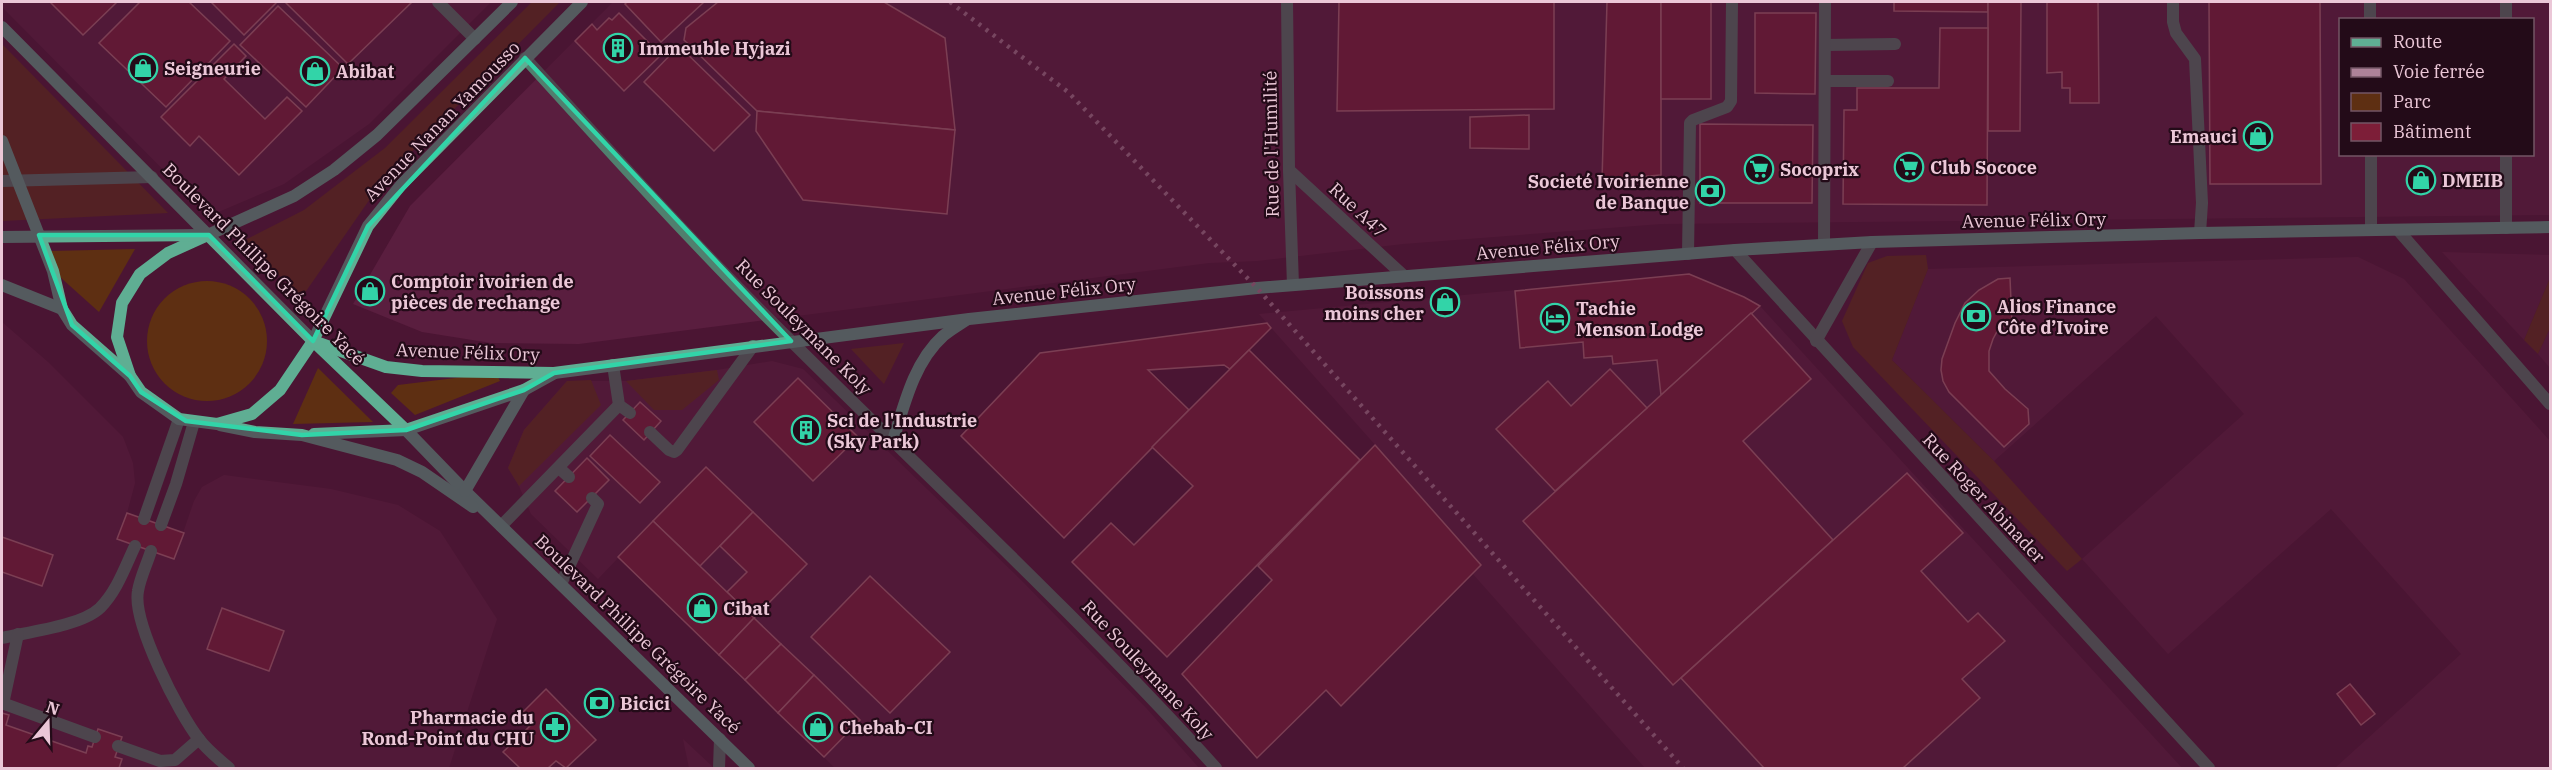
<svg xmlns="http://www.w3.org/2000/svg" width="2552" height="770" viewBox="0 0 2552 770" font-family="'IBM Plex Serif',serif">
<style>
.built{fill:#5a1e3f;fill-rule:evenodd}
.green{fill:#5e2f12}
.building{fill:#7d1e38;stroke:#b6707b;stroke-width:1.5}
.lines{fill:none;stroke-linecap:round;stroke-linejoin:round}
.lane{stroke:#507f6e;stroke-width:12}
.street{stroke:#507f6e;stroke-width:12}
.secondary{stroke:#5fae93;stroke-width:12}
.rail{stroke:#ad8298;stroke-width:4.5;stroke-dasharray:3 6;stroke-linecap:butt}
.marked{fill:none;stroke:#32d4a8;stroke-width:4.5;stroke-linejoin:round}
.labels{text-anchor:middle;dominant-baseline:central;stroke-width:4.5;stroke-linejoin:round;paint-order:stroke}
.poi-label{font-size:18px;font-weight:bold;fill:#ebc7d7;stroke:#230b18;text-anchor:start}
.street-label{font-size:18px;fill:#ebc7d7;stroke:#230b18}
</style>
<rect width="100%" height="100%" fill="#4b1533"/>
<g class="built">
<polygon points="2,2 491,2 369,124 284,184 209,216 2,7"/>
<path d="M613 2H2550V215L1661 224 1403 244 1257 261 1209 263 579 344 491 343 422 332 353 304 410 206ZM2340 20H2532V154H2340Z"/>
<polygon points="2442,252 2550,255 2550,278 2524,340"/>
<polygon points="2358,257 2404,279 2550,441 2550,768 2335,768 2461,654 2331,509 2168,654 2082,559 2244,414 2156,316 1994,461 1892,360 1928,269"/>
<polygon points="1689,274 1744,297 1760,306 2182,768 1645,768 1472,573 1481,564 1259,314"/>
<polygon points="2,322 48,362 123,437 133,463 135,483 127,513 183,533 194,501 202,487 224,475 331,489 398,505 440,531 497,619 449,768 2,768"/>
<polygon points="2550,328 2550,368 2538,354"/>
<polygon points="772,361 803,369 1021,580 1147,709 1199,768 835,768 618,558 598,579 531,514 519,486 508,468 524,430 567,381 626,381 717,370"/>
<polygon points="683,739 714,768 689,768"/>
</g>
<g class="green">
<polygon points="532,2 560,2 381,183 302,297 243,241 304,210 385,148"/>
<polygon points="2,44 168,213 2,221"/>
<polygon points="135,249 99,312 50,268 51,251"/>
<polygon points="1926,255 1928,269 1892,360 1994,461 2082,559 2067,571 1853,347 1842,321 1868,263 1887,256"/>
<polygon points="2550,278 2550,328 2538,354 2524,340"/>
<circle cx="207" cy="341" r="60"/>
<polygon points="904,343 884,384 851,349"/>
<polygon points="318,368 373,422 293,424"/>
<polygon points="717,370 719,380 682,410 654,410 626,381"/>
<polygon points="496,373 500,381 415,415 391,393 398,385"/>
<polygon points="591,380 601,405 519,486 508,468 524,430 567,381"/>
</g>
<g class="building">
<polygon points="50,2 117,2 83,35"/>
<polygon points="140,2 189,2 230,41 166,107 99,43"/>
<polygon points="211,2 275,2 276,3 244,35"/>
<polygon points="285,2 412,2 348,64"/>
<polygon points="627,2 704,2 661,42 625,4"/>
<polygon points="718,2 884,2 945,38 955,130 757,111 684,40 686,28"/>
<polygon points="1339,2 1554,2 1554,109 1337,111"/>
<polygon points="1607,2 1661,2 1661,175 1602,180"/>
<rect x="1661" y="2" width="50" height="97"/>
<polygon points="1894,2 1988,2 1988,12 1894,11"/>
<polygon points="1988,2 2021,2 2020,131 1988,131"/>
<polygon points="2047,2 2098,2 2099,103 2070,103 2070,88 2062,88 2062,72 2047,73"/>
<polygon points="2209,2 2320,2 2321,184 2210,184"/>
<polygon points="278,6 343,68 306,107 240,45"/>
<polygon points="619,13 661,55 624,91 575,41 592,24 597,30 609,18 612,20"/>
<polygon points="1755,13 1816,13 1815,94 1755,93"/>
<polygon points="1940,28 1988,28 1987,205 1843,204 1844,110 1857,110 1857,88 1939,88"/>
<polygon points="234,44 246,56 224,79 265,119 287,97 302,111 239,175 199,136 190,146 161,117"/>
<polygon points="679,46 750,115 714,151 644,82"/>
<polygon points="757,111 955,130 947,214 803,200 756,131"/>
<polygon points="1529,115 1529,149 1470,148 1470,117"/>
<polygon points="1700,124 1813,125 1812,203 1700,203"/>
<polygon points="1689,274 1744,297 1760,306 1661,395 1657,360 1613,364 1612,356 1584,358 1583,342 1520,348 1515,291"/>
<polygon points="2010,278 2012,324 1999,328 1993,339 1989,351 1989,371 2005,389 2028,409 2029,424 2004,447 1949,392 1943,381 1941,370 1942,359 1955,323 1965,303 1979,290 1998,279"/>
<polygon points="1751,313 1811,379 1743,441 1833,540 1673,685 1523,521"/>
<polygon points="1267,323 1271,328 1230,369 1224,365 1148,370 1189,410 1064,538 961,436 1040,353"/>
<polygon points="1249,350 1360,460 1167,657 1072,562 1111,523 1134,545 1193,486 1152,447"/>
<polygon points="1610,369 1647,408 1555,491 1496,429 1548,381 1571,406"/>
<polygon points="798,378 858,437 813,481 754,422"/>
<polygon points="640,402 661,421 644,440 623,420"/>
<polygon points="610,435 660,482 640,503 590,456"/>
<polygon points="1375,445 1481,565 1341,706 1326,690 1257,758 1182,674 1272,580 1258,566"/>
<polygon points="587,458 609,480 577,512 555,491"/>
<polygon points="706,467 753,512 700,566 653,521"/>
<polygon points="1907,473 1963,533 1921,571 1968,622 1978,613 2005,641 1962,679 1980,698 1903,768 1764,768 1681,678"/>
<polygon points="753,512 807,564 754,618 727,592 747,572 720,546"/>
<polygon points="127,513 184,533 174,559 117,539"/>
<polygon points="653,521 754,618 719,655 618,557"/>
<polygon points="2,537 53,555 42,586 2,572"/>
<polygon points="870,576 950,652 890,713 811,637"/>
<polygon points="222,608 284,631 269,671 207,649"/>
<polygon points="754,618 781,644 745,680 719,655"/>
<polygon points="781,644 814,675 778,713 745,680"/>
<polygon points="814,675 860,720 824,757 778,713"/>
<polygon points="2350,684 2375,714 2361,725 2337,694"/>
<polygon points="546,689 596,740 566,768 556,761 548,768 520,768 503,752 530,726 520,715"/>
<polygon points="2,713 9,715 6,725 86,753 88,746 92,747 98,729 122,737 115,757 122,759 119,768 122,768 2,768"/>
</g>
<g class="lines">
<g class="lane">
<polyline points="438,2 475,39"/>
<polyline points="2173,2 2173,22 2176,33 2195,59 2202,203 2200,233"/>
<polyline points="2370,2 2370,20"/>
<polyline points="2506,20 2506,2"/>
<polyline points="1825,45 1895,44"/>
<polyline points="1825,81 1888,81"/>
<polyline points="2371,154 2371,230"/>
<polyline points="2506,228 2506,154"/>
<polyline points="1824,244 1825,2"/>
<polyline points="1688,254 1690,123 1693,120 1727,107 1731,101 1732,2"/>
<polyline points="613,365 619,405 630,413"/>
<polyline points="650,432 669,450 674,452 677,450 753,346"/>
<polyline points="559,468 569,477"/>
<polyline points="144,519 179,419"/>
<polyline points="161,525 176,484 194,422"/>
<polyline points="501,526 619,405"/>
<path d="M151 551C147 564 140 578 138 591 132 622 179 714 199 739 207 750 219 759 229 768"/>
<polyline points="561,584 598,504 592,498"/>
<path d="M2 638C28 632 81 626 100 608 117 591 125 567 135 546"/>
<polyline points="2,703 95,737"/>
<polyline points="3,704 18,634"/>
<polyline points="118,746 160,761 175,760 199,739"/>
<polyline points="719,768 720,739"/>
</g>
<g class="street">
<polyline points="1287,2 1289,170 1293,285"/>
<path d="M525 58C612 154 699 250 791 341 934 483 1081 619 1216 768"/>
<polyline points="1289,170 1404,276"/>
<polyline points="2,181 152,177"/>
<polyline points="2398,230 2550,404"/>
<polyline points="1735,250 2209,768"/>
<polyline points="1816,341 1872,242"/>
</g>
<g class="secondary">
<polyline points="512,2 377,135 334,170 294,196 168,253 140,274 122,303 117,337 130,376 141,392 179,419 217,424 252,414 280,390 313,341 368,226 401,185 582,2"/>
<polyline points="2,27 313,341 406,430 465,491 749,768"/>
<polyline points="2,141 53,271 62,309 72,325 130,376"/>
<polyline points="2,237 205,235"/>
<polyline points="2,285 62,309"/>
<polyline points="313,341 386,367 422,371 554,373 969,319 1257,288 1735,250 1872,242 2200,233 2550,227"/>
<polyline points="220,425 255,432 302,435 397,460 422,472 473,507"/>
<polyline points="314,434 406,430 524,390 553,374"/>
<path d="M893 441C904 405 914 362 943 336 950 330 959 325 966 320"/>
<polyline points="465,491 524,390"/>
</g>
<polyline class="rail" points="950,2 1068,92 1257,288 1683,768"/>
</g>
<path d="M0 0H2552V770H0ZM525 58 791 341 554 373 524 390 406 430 302 435 186 421 141 392 130 376 72 325 39 235H209L313 341 368 226Z" fill="#4b1533" fill-opacity=".55" fill-rule="evenodd"/>
<path class="marked" d="M525 58 791 341 554 373 524 390 406 430 302 435 186 421 141 392 130 376 72 325 39 235H209L313 341 368 226Z"/>
<defs>
<g id="building-ring" transform="scale(1.5)"><circle r="9.5" fill="#230b18" stroke="#32d4a8" stroke-width="1.5"/><path d="M-4-6H4V6H1V3H-1V6H-4ZM-2.5-4.3h1.7v1.8h-1.7ZM.8-4.3h1.7v1.8H.8ZM-2.5-1h1.7V.8h-1.7ZM.8-1h1.7V.8H.8Z" fill="#32d4a8"/></g>
<g id="shop-ring" transform="scale(1.5)"><circle r="9.5" fill="#230b18" stroke="#32d4a8" stroke-width="1.5"/><path d="M-5-2.5h2.3a2.7 3.5 0 0 1 5.4 0H5L5.5 6h-11ZM-1.5-2.5h3a1.5 2.3 0 0 0-3 0Z" fill="#32d4a8"/></g>
<g id="supermarket-ring" transform="scale(1.5)"><circle r="9.5" fill="#230b18" stroke="#32d4a8" stroke-width="1.5"/><path d="M-6-5.5h2.5l.6 2H6L4.5 2H-2.5L-4.4-4H-6ZM-1.5 3.2a1.3 1.3 0 1 0 .1 0ZM3 3.2a1.3 1.3 0 1 0 .1 0Z" fill="#32d4a8"/></g>
<g id="bank-ring" transform="scale(1.5)"><circle r="9.5" fill="#230b18" stroke="#32d4a8" stroke-width="1.5"/><path d="M-6-4H6V4H-6ZM0-2.3a2.3 2.3 0 1 0 0 4.6a2.3 2.3 0 1 0 0-4.6Z" fill="#32d4a8"/></g>
<g id="hotel-ring" transform="scale(1.5)"><circle r="9.5" fill="#230b18" stroke="#32d4a8" stroke-width="1.5"/><path d="M-6-4.5h1.5V1H6V5H4.5V3h-9V5H-6ZM-4 0a1.8 1.8 0 1 1 3.6 0ZM.5 0V-2.5h3Q6-2.5 6 0Z" fill="#32d4a8"/></g>
<g id="pharmacy-ring" transform="scale(1.5)"><circle r="9.5" fill="#230b18" stroke="#32d4a8" stroke-width="1.5"/><path d="M-2-6h4v4h4v4h-4v4h-4v-4h-4v-4h4Z" fill="#32d4a8"/></g>
</defs>
<g fill-rule="evenodd">
<use href="#building-ring" x="618" y="48"/>
<use href="#shop-ring" x="143" y="68"/>
<use href="#shop-ring" x="315" y="71"/>
<use href="#shop-ring" x="2258" y="136"/>
<use href="#supermarket-ring" x="1909" y="167"/>
<use href="#supermarket-ring" x="1759" y="169"/>
<use href="#shop-ring" x="2421" y="180"/>
<use href="#bank-ring" x="1710" y="191"/>
<use href="#shop-ring" x="370" y="291"/>
<use href="#shop-ring" x="1445" y="302"/>
<use href="#bank-ring" x="1976" y="316"/>
<use href="#hotel-ring" x="1555" y="318"/>
<use href="#building-ring" x="806" y="430"/>
<use href="#shop-ring" x="702" y="608"/>
<use href="#bank-ring" x="599" y="703"/>
<use href="#pharmacy-ring" x="555" y="727"/>
<use href="#shop-ring" x="818" y="727"/>
</g>
<g class="labels">
<g class="poi-label">
<text x="639" y="48">Immeuble Hyjazi</text>
<text x="164" y="68">Seigneurie</text>
<text x="336" y="71">Abibat</text>
<text x="2237" y="136" text-anchor="end">Emauci</text>
<text x="1930" y="167">Club Sococe</text>
<text x="1780" y="169">Socoprix</text>
<text x="2442" y="180">DMEIB</text>
<text x="1689" y="181" text-anchor="end">Societé Ivoirienne<tspan x="1689" dy="21">de Banque</tspan></text>
<text x="391" y="281">Comptoir ivoirien de<tspan x="391" dy="21">pièces de rechange</tspan></text>
<text x="1424" y="292" text-anchor="end">Boissons<tspan x="1424" dy="21">moins cher</tspan></text>
<text x="1997" y="306">Alios Finance<tspan x="1997" dy="21">Côte d’Ivoire</tspan></text>
<text x="1576" y="308">Tachie<tspan x="1576" dy="21">Menson Lodge</tspan></text>
<text x="827" y="420">Sci de l'Industrie<tspan x="827" dy="21">(Sky Park)</tspan></text>
<text x="723" y="608">Cibat</text>
<text x="620" y="703">Bicici</text>
<text x="534" y="717" text-anchor="end">Pharmacie du<tspan x="534" dy="21">Rond-Point du CHU</tspan></text>
<text x="839" y="727">Chebab-CI</text>
</g>
<g class="street-label">
<text transform="translate(442 121) rotate(-46)">Avenue Nanan Yamousso</text>
<text transform="translate(1271 144) rotate(-91)">Rue de l'Humilité</text>
<text transform="translate(1358 210) rotate(43)">Rue A47</text>
<text transform="translate(2034 220) rotate(-1)">Avenue Félix Ory</text>
<text transform="translate(1548 247) rotate(-5)">Avenue Félix Ory</text>
<text transform="translate(264 264) rotate(45)">Boulevard Phillipe Grégoire Yacé</text>
<text transform="translate(1064 291) rotate(-6)">Avenue Félix Ory</text>
<text transform="translate(804 327) rotate(45)">Rue Souleymane Koly</text>
<text transform="translate(468 352) rotate(2)">Avenue Félix Ory</text>
<text transform="translate(1984 498) rotate(47)">Rue Roger Abinader</text>
<text transform="translate(638 634) rotate(44)">Boulevard Phillipe Grégoire Yacé</text>
<text transform="translate(1148 670) rotate(47)">Rue Souleymane Koly</text>
</g>
</g>
<rect width="2552" height="770" fill="none" stroke="#ebc7d7" stroke-width="6"/>
<rect x="2339" y="18" width="195" height="138" fill="#230b18" stroke="#735664" stroke-width="1.5"/>
<rect x="2351" y="38" width="30" height="9" fill="#5fae93" stroke="#735664" stroke-width="1.5"/>
<text x="2393" y="48" font-size="18" fill="#ebc7d7">Route</text>
<rect x="2351" y="68" width="30" height="9" fill="#ad8298" stroke="#735664" stroke-width="1.5"/>
<text x="2393" y="78" font-size="18" fill="#ebc7d7">Voie ferrée</text>
<rect x="2351" y="93" width="30" height="18" fill="#5e2f12" stroke="#735664" stroke-width="1.5"/>
<text x="2393" y="108" font-size="18" fill="#ebc7d7">Parc</text>
<rect x="2351" y="123" width="30" height="18" fill="#7d1e38" stroke="#735664" stroke-width="1.5"/>
<text x="2393" y="138" font-size="18" fill="#ebc7d7">Bâtiment</text>
<g transform="translate(48 722) rotate(19)" stroke="#230b18" stroke-width="4.5" paint-order="stroke">
<path d="M0-4.5L10 22L0 15L-10 22Z" fill="#ebc7d7"/>
<text y="-9" font-size="16" font-weight="bold" text-anchor="middle" fill="#ebc7d7">N</text>
</g>
</svg>
